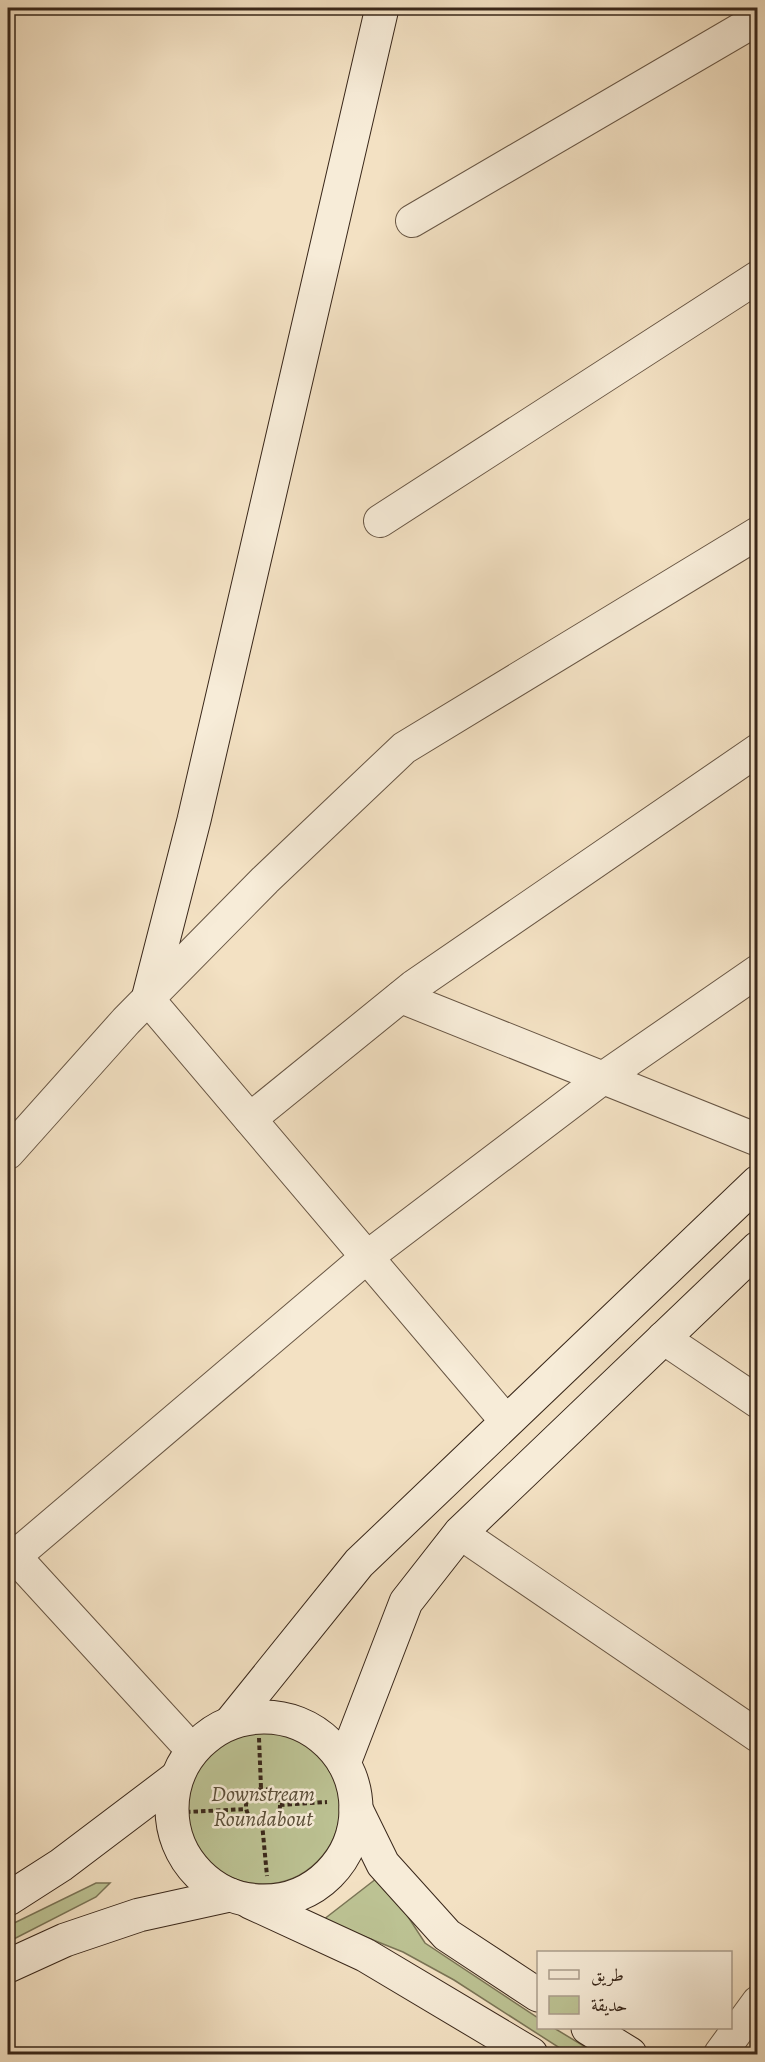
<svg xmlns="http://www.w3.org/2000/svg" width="765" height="2062" viewBox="0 0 765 2062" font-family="Alegreya,Amiri,serif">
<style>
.green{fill:#bcc293;stroke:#7a7456;stroke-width:1.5}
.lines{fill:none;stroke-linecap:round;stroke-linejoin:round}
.street-casing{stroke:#685644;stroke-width:34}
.secondary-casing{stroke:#39271a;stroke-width:35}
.path{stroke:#39271a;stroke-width:4;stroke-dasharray:4.5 3;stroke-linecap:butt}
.street{stroke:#f7ecd8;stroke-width:32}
.secondary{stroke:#f7ecd8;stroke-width:33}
.labels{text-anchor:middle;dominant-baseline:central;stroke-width:5;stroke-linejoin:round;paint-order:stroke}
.park-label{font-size:22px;font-style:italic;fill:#5a4e38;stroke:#f7ecd8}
</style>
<rect width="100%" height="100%" fill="#f3e1c3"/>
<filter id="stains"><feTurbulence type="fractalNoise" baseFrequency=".00333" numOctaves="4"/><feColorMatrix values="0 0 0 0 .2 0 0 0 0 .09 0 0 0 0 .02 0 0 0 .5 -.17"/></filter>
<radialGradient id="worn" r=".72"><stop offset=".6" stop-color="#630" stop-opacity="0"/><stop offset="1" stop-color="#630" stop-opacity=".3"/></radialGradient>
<g class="green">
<circle cx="263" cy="1807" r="77"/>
<polygon points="381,1875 425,1943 538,2018 538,2028 554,2028 597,2054 569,2054 454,1980 403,1952 323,1920"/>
<polygon points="96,1883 110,1883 96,1897 8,1942 8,1926"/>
</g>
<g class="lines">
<g class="street-casing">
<g id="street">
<polyline points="412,221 758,19"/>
<polyline points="380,521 758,277"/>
<polyline points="401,997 758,1140"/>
<polyline points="148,999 506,1421"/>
<polyline points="250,1119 414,986 758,750"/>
<polyline points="8,1153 126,1021 265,880 404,748 758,533"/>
<polyline points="663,1338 758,1402"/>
<polyline points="460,1533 758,1736"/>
<polyline points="8,1549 192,1750"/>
<polyline points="14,1557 367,1257 603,1078 758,971"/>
<polyline points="720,2054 758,2002"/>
</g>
</g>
<g class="secondary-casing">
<g id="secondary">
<polyline points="148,999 194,820 382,8"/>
<circle cx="264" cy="1809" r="92"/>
<polyline points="231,1722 359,1563 758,1182"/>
<polyline points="344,1763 406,1602 460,1533 758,1248"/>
<polyline points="356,1809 383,1864 447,1935 538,1995"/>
<polyline points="8,1899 61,1865 176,1778"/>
<polyline points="250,1902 365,1955 531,2054"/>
<polyline points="8,1966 65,1940 139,1915 230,1895"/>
<polyline points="588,2028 630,2054"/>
</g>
</g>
<g class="path">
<polyline points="259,1738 261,1788"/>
<circle cx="263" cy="1806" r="17"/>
<polyline points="280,1805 327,1802"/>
<polyline points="186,1812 246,1809"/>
<polyline points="262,1823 267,1876"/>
</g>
<use href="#street" class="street"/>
<use href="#secondary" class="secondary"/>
</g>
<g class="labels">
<g class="park-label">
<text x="263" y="1794">Downstream<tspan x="263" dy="25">Roundabout</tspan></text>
</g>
</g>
<rect width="765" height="2062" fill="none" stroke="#f3e1c3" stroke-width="30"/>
<rect x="9" y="9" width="747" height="2044" fill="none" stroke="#39271a" stroke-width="3"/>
<rect x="15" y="15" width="735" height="2032" fill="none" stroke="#39271a" stroke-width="1.5"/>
<rect x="537" y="1951" width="195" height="78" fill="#f7ecd8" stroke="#ab9d8c" stroke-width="1.5"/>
<rect x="549" y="1970" width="30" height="9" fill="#f7ecd8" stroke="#ab9d8c" stroke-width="1.5"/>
<text x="591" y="1981" font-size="18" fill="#39271a">طريق</text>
<rect x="549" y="1996" width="30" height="18" fill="#bcc293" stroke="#ab9d8c" stroke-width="1.5"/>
<text x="591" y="2011" font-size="18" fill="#39271a">حديقة</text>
<rect width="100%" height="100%" filter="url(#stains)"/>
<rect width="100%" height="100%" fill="url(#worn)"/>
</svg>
